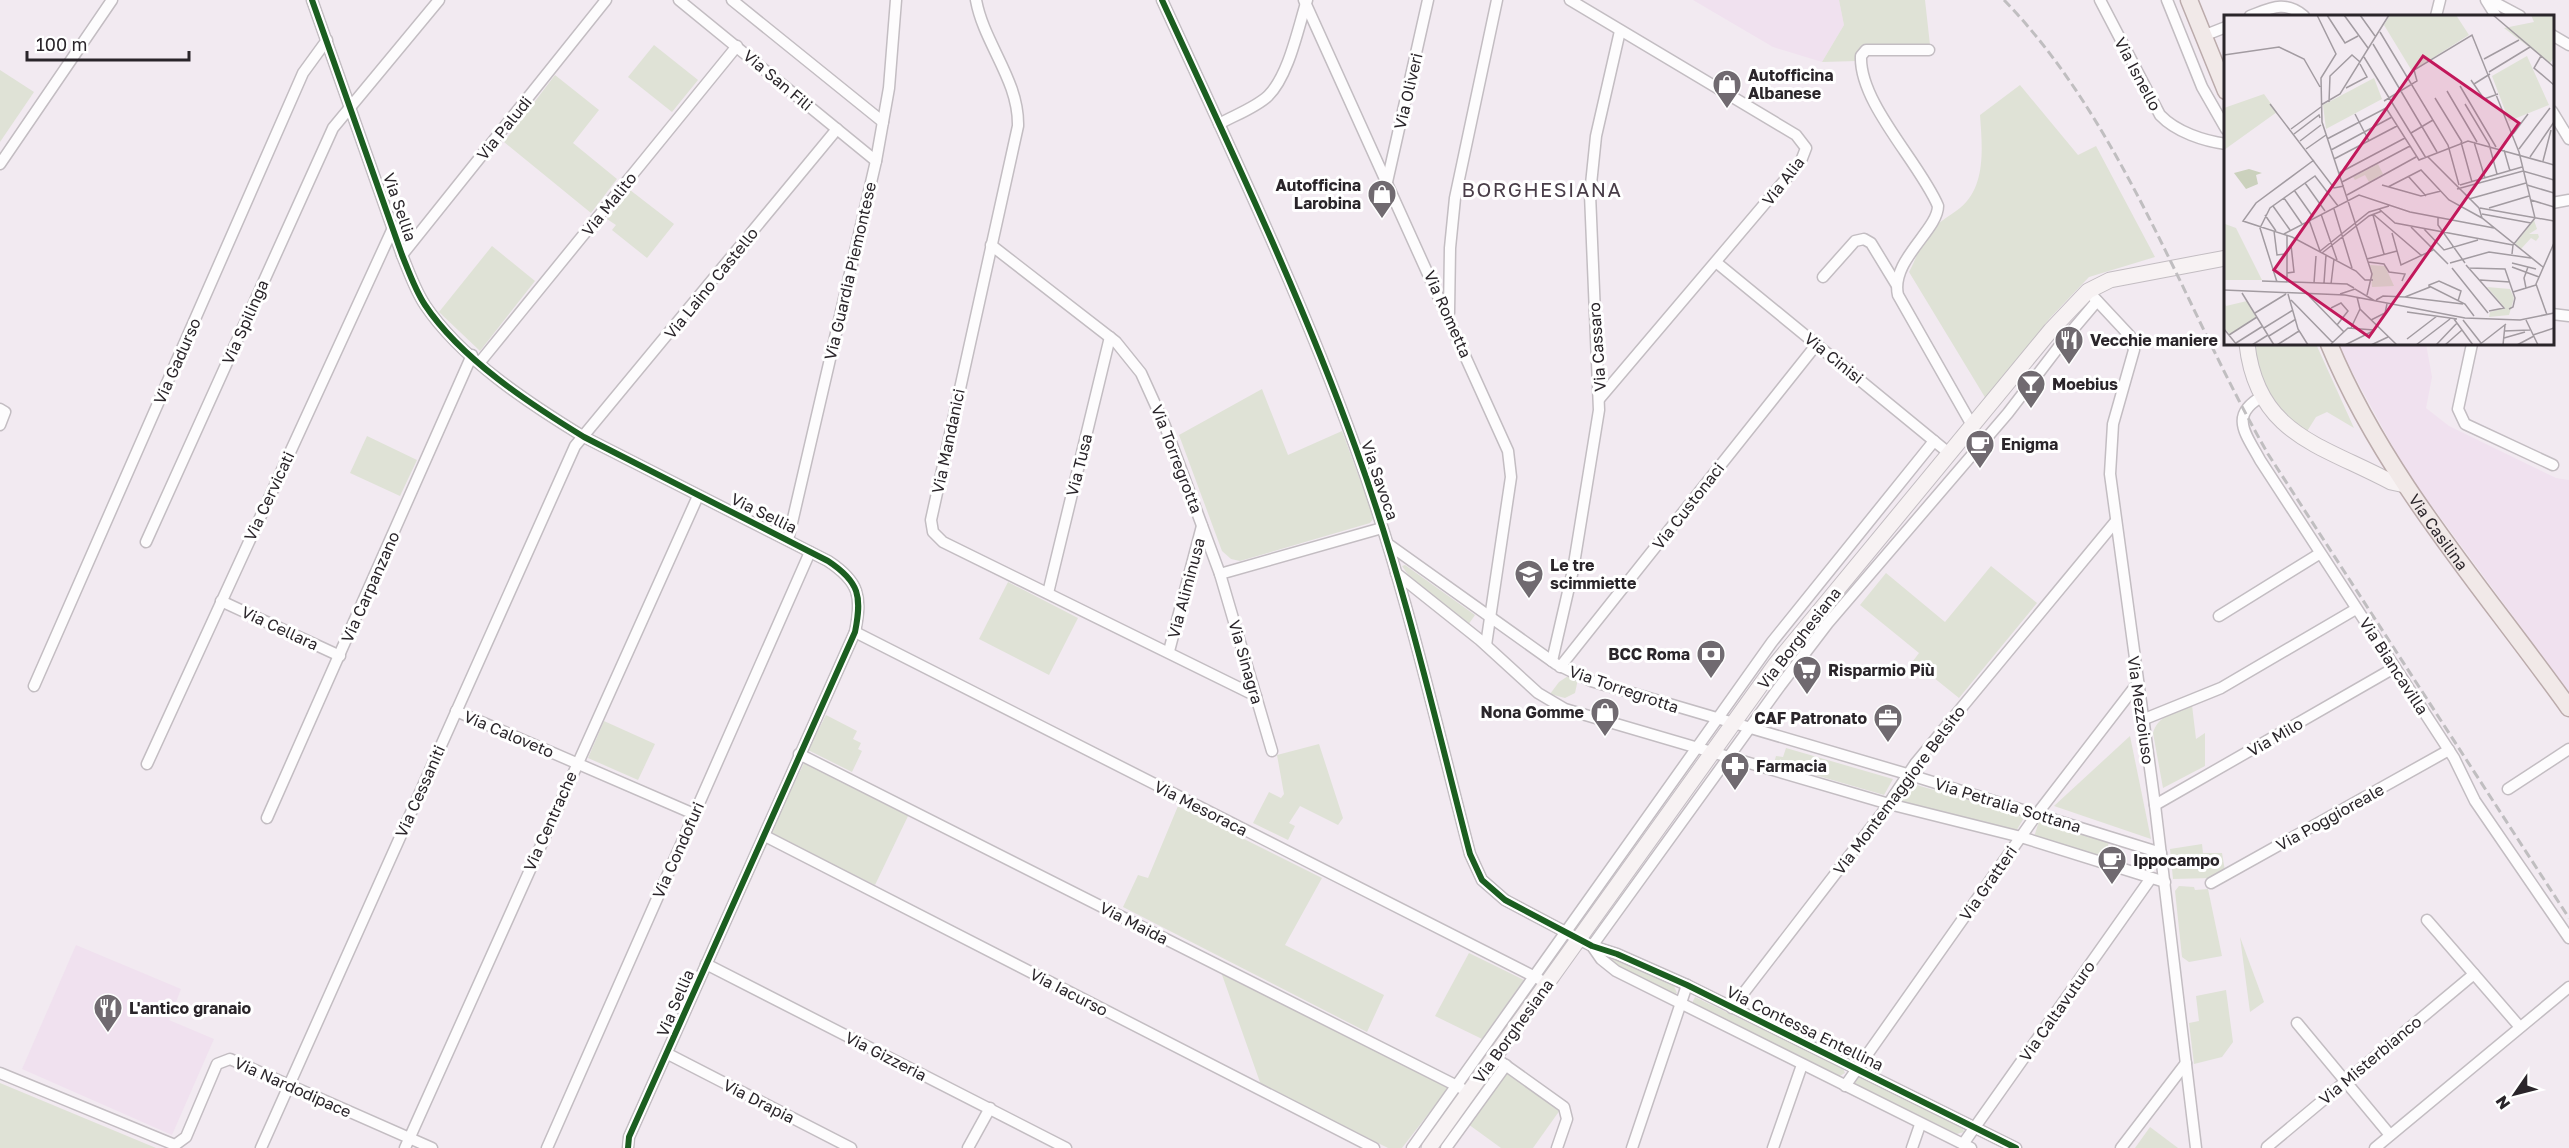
<svg xmlns="http://www.w3.org/2000/svg" width="2569" height="1148" viewBox="0 0 2569 1148" font-family="'Golos Text',sans-serif">
<style>
.built{fill:#f0e1ef}
.green{fill:#dfe2d6}
.lines{fill:none;stroke-linecap:round;stroke-linejoin:round}
.street-casing{stroke:#c3bdc2;stroke-width:13}
.secondary-casing{stroke:#c3bdc2;stroke-width:17}
.primary-casing{stroke:#bbabab;stroke-width:19}
.street{stroke:#fdfcfd;stroke-width:10}
.secondary{stroke:#f7f2f3;stroke-width:15}
.primary{stroke:#f1e9e8;stroke-width:16}
.rail{stroke:#c0bec0;stroke-width:3;stroke-dasharray:9 4.5;stroke-linecap:butt}
.cycleway-casing{stroke:#fff;stroke-width:10}
.cycleway{stroke:#1b5e20;stroke-width:6}
.labels{text-anchor:middle;dominant-baseline:central;stroke-width:6;stroke-linejoin:round;paint-order:stroke}
.street-label{font-size:16px;fill:#2a252a;stroke:#fff}
.poi-label{font-size:16px;font-weight:bold;fill:#2a252a;stroke:#fff;text-anchor:start}
.quarter-label{font-size:20px;letter-spacing:1.5px;fill:#493d48;stroke:#fff}
.inset-road{fill:none;stroke:#a29ba1;stroke-width:1.5}
.view{fill:#c2185b;fill-opacity:0.15;stroke:#c2185b;stroke-width:3}
.inset-edge{fill:none;stroke:#2a252a;stroke-width:3}
</style>
<rect width="100%" height="100%" fill="#f2eaf1"/>
<g class="built">
<polygon points="1693,0 1839,0 1844,25 1822,62 1773,47"/>
<polygon points="2337,344 2426,344 2432,377 2426,408 2449,426 2556,478 2569,480 2569,692 2406,471"/>
<polygon points="76,945 181,989 169,1020 214,1039 172,1135 22,1069"/>
</g>
<g class="green">
<polygon points="1839,0 1925,0 1930,45 1863,47 1857,61 1822,62 1844,25"/>
<polygon points="654,45 698,80 672,112 628,77"/>
<polygon points="0,70 34,92 0,142"/>
<polygon points="555,75 599,110 573,143 617,179 591,213 504,142"/>
<path d="M2020 85 2078 155 2096 146 2155 257 2089 277 2050 318 1986 399 1909 272C1915 261 1919 248 1925 238 1933 224 1949 217 1960 208 1987 186 1982 145 1980 115Z"/>
<polygon points="630,190 674,224 647,258 612,230 616,225 607,219"/>
<polygon points="492,246 535,281 480,351 439,312"/>
<polygon points="2254,344 2316,344 2354,428 2327,412 2316,417 2306,433 2299,430 2264,392"/>
<polygon points="1262,389 1288,455 1342,431 1374,518 1370,523 1240,561 1231,559 1222,551 1179,435"/>
<polygon points="367,436 417,460 400,496 350,473"/>
<polygon points="1405,565 1475,615 1468,625 1411,579 1402,566"/>
<polygon points="1991,566 2037,603 1959,698 1913,661 1919,653 1860,605 1886,573 1945,622"/>
<polygon points="1008,582 1078,618 1049,675 979,639"/>
<polygon points="1568,676 1578,679 1575,693 1565,698 1550,694 1559,682"/>
<path d="M2192 705 2196 739 2205 733V766L2163 788 2153 733C2158 715 2176 712 2192 705Z"/>
<polygon points="826,715 857,731 853,739 861,743 858,749 862,751 852,772 808,750"/>
<polygon points="604,721 655,744 638,780 588,758"/>
<polygon points="2130,736 2151,839 2054,806"/>
<polygon points="1319,744 1343,818 1338,825 1300,806 1289,823 1295,826 1288,840 1253,823 1269,792 1281,798 1284,794 1277,755"/>
<polygon points="1786,748 1893,779 1884,795 1774,763 1776,756 1783,757"/>
<polygon points="804,763 909,814 875,885 770,834"/>
<polygon points="1906,782 2025,816 2015,833 1895,800"/>
<polygon points="1178,806 1322,878 1285,945 1384,995 1367,1032 1123,907 1138,875 1148,878"/>
<polygon points="2039,821 2109,842 2104,859 2034,837"/>
<polygon points="2202,844 2203,853 2222,853 2225,871 2212,878 2173,879 2170,849"/>
<polygon points="2179,886 2194,887 2195,890 2208,889 2222,956 2189,962 2182,957 2175,891"/>
<polygon points="2240,937 2264,1002 2250,1012"/>
<polygon points="1469,953 1524,980 1482,1039 1435,1016"/>
<polygon points="1610,954 1674,986 1677,993 1674,995 1608,964 1604,955"/>
<polygon points="1221,972 1450,1086 1402,1148 1388,1148 1261,1085"/>
<polygon points="2226,990 2233,1042 2222,1057 2194,1064 2189,1023 2199,1021 2196,996"/>
<polygon points="1695,997 1843,1068 1845,1073 1838,1077 1692,1003"/>
<polygon points="1507,1072 1560,1110 1533,1148 1501,1148 1468,1124"/>
<polygon points="1858,1076 1963,1128 1964,1132 1957,1134 1858,1086 1853,1081"/>
<polygon points="0,1083 156,1148 0,1148"/>
<polygon points="2150,1127 2178,1148 2135,1148"/>
</g>
<g class="lines">
<g class="street-casing">
<g id="street">
<path d="M312 0 402 255C409 272 415 290 425 305 461 359 530 404 584 437L828 561C860 582 862 597 855 632L629 1137 628 1148"/>
<polyline points="679,0 876,161"/>
<polyline points="732,0 883,122"/>
<path d="M976 0C984 44 1019 80 1018 126L931 520 933 532 943 542 1256 696"/>
<path d="M1162 0C1230 148 1301 296 1356 449 1404 581 1435 719 1470 854L1482 880 1505 900 1592 946 1617 954 1687 985 2016 1148"/>
<polyline points="1304,0 1508,451 1511,477 1486,645"/>
<polyline points="1570,0 1796,135 1806,148 1801,161 1600,398"/>
<path d="M2100 0 2160 115C2176 132 2204 141 2226 144"/>
<polyline points="2167,0 2202,87 2226,129"/>
<polyline points="2486,0 2496,16"/>
<polyline points="2490,0 2520,16"/>
<path d="M2250 16C2271 8 2285 0 2304 16"/>
<polyline points="2436,16 2440,0"/>
<polyline points="2552,35 2569,45"/>
<polyline points="2203,36 2226,27"/>
<path d="M1929 50H1866L1861 56C1859 103 1920 163 1938 206 1938 230 1890 261 1898 295L1973 427"/>
<polyline points="2552,111 2569,139"/>
<path d="M1219 124C1235 115 1255 108 1268 96 1289 75 1298 28 1307 0"/>
<polyline points="0,164 112,0"/>
<polyline points="1387,182 1428,0"/>
<polyline points="2552,203 2569,200"/>
<polyline points="991,245 1116,342 1141,373 1165,426 1220,574 1272,751"/>
<polyline points="402,255 606,0"/>
<polyline points="1717,263 1950,454"/>
<polyline points="1823,277 1855,241 1864,239 1871,243 1896,284"/>
<polyline points="2088,291 2130,336 2134,350 2113,424 2110,474 2155,805 2196,1148"/>
<polyline points="1449,313 1450,248 1455,198 1497,0"/>
<polyline points="2552,314 2569,316"/>
<polyline points="2472,344 2458,409 2465,424 2553,465"/>
<polyline points="480,362 737,46"/>
<path d="M2263 396C2228 415 2246 434 2260 460L2454 758 2475 801 2569 938"/>
<polyline points="0,409 5,412 0,425"/>
<polyline points="788,540 876,161 889,88 896,0"/>
<polyline points="146,542 333,128 439,0"/>
<polyline points="1388,544 1556,664 1591,681 1907,774 2161,853"/>
<polyline points="1396,573 1480,640 1538,693 1565,709 1889,804 2021,837 2165,882"/>
<polyline points="1220,574 1382,528"/>
<polyline points="1048,593 1110,337"/>
<polyline points="221,601 340,656"/>
<polyline points="2219,616 2319,554"/>
<polyline points="855,632 1539,979"/>
<polyline points="1169,651 1202,526"/>
<polyline points="1552,661 1573,570 1599,410 1590,194 1596,136 1620,31"/>
<polyline points="1560,667 1817,344"/>
<polyline points="34,686 303,73 327,40"/>
<polyline points="456,711 694,814"/>
<polyline points="2142,720 2221,688 2356,609"/>
<polyline points="799,754 1461,1088"/>
<polyline points="147,764 393,228"/>
<polyline points="2508,789 2569,749"/>
<polyline points="2155,805 2394,668"/>
<polyline points="267,818 472,355"/>
<polyline points="765,836 1374,1148"/>
<polyline points="2211,883 2449,750"/>
<polyline points="2427,920 2474,974"/>
<polyline points="1592,946 1780,686 1828,623 2008,413 2064,340 2097,301"/>
<polyline points="1592,946 1601,959 1616,971 1971,1148"/>
<polyline points="706,964 1066,1148"/>
<polyline points="1732,1008 1883,812 1915,764 2116,521"/>
<polyline points="2297,1023 2390,1135"/>
<polyline points="668,1054 851,1148"/>
<polyline points="1494,1057 1564,1107 1567,1119 1557,1148"/>
<polyline points="0,1073 175,1145 186,1137 217,1064 230,1059 432,1148"/>
<polyline points="1845,1086 2037,814 2137,684"/>
<polyline points="1963,1144 2151,878"/>
<polyline points="2267,1147 2474,974 2519,1026"/>
<polyline points="261,1148 575,446 837,129"/>
<polyline points="405,1148 698,496"/>
<polyline points="547,1148 810,552"/>
<polyline points="968,1148 990,1108"/>
<polyline points="1412,1148 1772,642 1934,441"/>
<polyline points="1446,1148 1506,1065"/>
<polyline points="1632,1148 1687,985"/>
<polyline points="1773,1148 1802,1065"/>
<polyline points="1912,1148 1920,1125"/>
<polyline points="2121,1148 2186,1063"/>
<polyline points="2375,1148 2569,987"/>
</g>
</g>
<g class="secondary-casing">
<g id="secondary">
<path d="M2247 344C2257 435 2322 445 2391 482L2405 485"/>
<polyline points="1429,1148 1775,665 2051,330 2088,291 2110,280 2226,258"/>
</g>
</g>
<g class="primary-casing">
<g id="primary">
<polyline points="2189,0 2226,91"/>
<path id="s1" d="M2329 344C2385 479 2484 589 2569 708"/>
</g>
</g>
<use href="#street" class="street"/>
<use href="#secondary" class="secondary"/>
<use href="#primary" class="primary"/>
<path class="rail" d="M2004 0C2124 124 2183 306 2268 454L2569 918"/>
<g class="cycleway-casing">
<g id="cycleway">
<path d="M312 0 402 255C409 272 415 290 425 305 461 359 530 404 584 437L828 561C860 582 862 597 855 632L629 1137 628 1148"/>
<path d="M1162 0C1230 148 1301 296 1356 449 1404 581 1435 719 1470 854L1482 880 1505 900 1592 946 1617 954 1687 985 2016 1148"/>
</g>
</g>
<use href="#cycleway" class="cycleway"/>
</g>
<defs>
<g id="shop-pin" transform="scale(1.5)"><path d="M0 17L-7.5 6A9.5 9.5 0 1 1 7.5 6Z" fill="#706a70" stroke="#fff"/><path d="M-5-2.5h2.3a2.7 3.5 0 0 1 5.4 0H5L5.5 6h-11ZM-1.5-2.5h3a1.5 2.3 0 0 0-3 0Z" fill="#fff"/></g>
<g id="restaurant-pin" transform="scale(1.5)"><path d="M0 17L-7.5 6A9.5 9.5 0 1 1 7.5 6Z" fill="#706a70" stroke="#fff"/><path d="M-5-6h1v4h1v-4h1v4h1v-4h1v5L-1.5 .5V6h-2V.5L-5-1ZM5-6V6H3V1.5H1.5Q1.5-4 5-6Z" fill="#fff"/></g>
<g id="bar-pin" transform="scale(1.5)"><path d="M0 17L-7.5 6A9.5 9.5 0 1 1 7.5 6Z" fill="#706a70" stroke="#fff"/><path d="M-6-5H6L.8 .8V4.5H3.5V6h-7V4.5H-.8V.8Z" fill="#fff"/></g>
<g id="cafe-pin" transform="scale(1.5)"><path d="M0 17L-7.5 6A9.5 9.5 0 1 1 7.5 6Z" fill="#706a70" stroke="#fff"/><path d="M-5.5-4.5H6V0H3Q3 3.5 0 3.5H-2.5Q-5.5 3.5-5.5 0ZM3-3.2v2h1.7v-2ZM-6 4.5H4V6H-6Z" fill="#fff"/></g>
<g id="school-pin" transform="scale(1.5)"><path d="M0 17L-7.5 6A9.5 9.5 0 1 1 7.5 6Z" fill="#706a70" stroke="#fff"/><path d="M0-5L7-2L0 1L-7-2ZM-4 1L0 2.5L4 1V4Q0 6-4 4Z" fill="#fff"/></g>
<g id="bank-pin" transform="scale(1.5)"><path d="M0 17L-7.5 6A9.5 9.5 0 1 1 7.5 6Z" fill="#706a70" stroke="#fff"/><path d="M-6-4H6V4H-6ZM0-2.3a2.3 2.3 0 1 0 0 4.6a2.3 2.3 0 1 0 0-4.6Z" fill="#fff"/></g>
<g id="supermarket-pin" transform="scale(1.5)"><path d="M0 17L-7.5 6A9.5 9.5 0 1 1 7.5 6Z" fill="#706a70" stroke="#fff"/><path d="M-6-5.5h2.5l.6 2H6L4.5 2H-2.5L-4.4-4H-6ZM-1.5 3.2a1.3 1.3 0 1 0 .1 0ZM3 3.2a1.3 1.3 0 1 0 .1 0Z" fill="#fff"/></g>
<g id="office-pin" transform="scale(1.5)"><path d="M0 17L-7.5 6A9.5 9.5 0 1 1 7.5 6Z" fill="#706a70" stroke="#fff"/><path d="M-6-3h4V-5.5h4V-3h4V5H-6ZM-1-4.5V-3h2v-1.5ZM-6 0V1H6V0Z" fill="#fff"/></g>
<g id="pharmacy-pin" transform="scale(1.5)"><path d="M0 17L-7.5 6A9.5 9.5 0 1 1 7.5 6Z" fill="#706a70" stroke="#fff"/><path d="M-2-6h4v4h4v4h-4v4h-4v-4h-4v-4h4Z" fill="#fff"/></g>
</defs>
<g fill-rule="evenodd">
<use href="#shop-pin" x="1727" y="84"/>
<use href="#shop-pin" x="1382" y="194"/>
<use href="#restaurant-pin" x="2069" y="340"/>
<use href="#bar-pin" x="2031" y="384"/>
<use href="#cafe-pin" x="1980" y="444"/>
<use href="#school-pin" x="1529" y="574"/>
<use href="#bank-pin" x="1711" y="654"/>
<use href="#supermarket-pin" x="1807" y="670"/>
<use href="#shop-pin" x="1605" y="712"/>
<use href="#office-pin" x="1888" y="718"/>
<use href="#pharmacy-pin" x="1735" y="766"/>
<use href="#cafe-pin" x="2112" y="860"/>
<use href="#restaurant-pin" x="108" y="1008"/>
</g>
<g class="labels">
<g class="street-label">
<text transform="translate(2138 74) rotate(62)">Via Isnello</text>
<text transform="translate(778 80) rotate(40)">Via San Fili</text>
<text transform="translate(1408 91) rotate(-77)">Via Oliveri</text>
<text transform="translate(504 128) rotate(-51)">Via Paludi</text>
<text transform="translate(1783 181) rotate(-52)">Via Alia</text>
<text transform="translate(609 204) rotate(-51)">Via Malito</text>
<text transform="translate(400 207) rotate(71)">Via Sellia</text>
<text transform="translate(850 271) rotate(-77)">Via Guardia Piemontese</text>
<text transform="translate(711 283) rotate(-51)">Via Laino Castello</text>
<text transform="translate(1448 314) rotate(66)">Via Rometta</text>
<text transform="translate(245 322) rotate(-66)">Via Spilinga</text>
<text transform="translate(1597 347) rotate(-94)">Via Cassaro</text>
<text transform="translate(1834 358) rotate(39)">Via Cinisi</text>
<text transform="translate(177 361) rotate(-66)">Via Gadurso</text>
<text transform="translate(948 441) rotate(-78)">Via Mandanici</text>
<text transform="translate(1177 459) rotate(69)">Via Torregrotta</text>
<text transform="translate(1079 465) rotate(-76)">Via Tusa</text>
<text transform="translate(1380 480) rotate(71)">Via Savoca</text>
<text transform="translate(269 496) rotate(-65)">Via Cervicati</text>
<text transform="translate(1688 506) rotate(-52)">Via Custonaci</text>
<text transform="translate(764 513) rotate(26)">Via Sellia</text>
<text stroke="none"><textPath href="#s1" startOffset="218">Via Casilina</textPath></text>
<text transform="translate(370 587) rotate(-66)">Via Carpanzano</text>
<text transform="translate(1186 588) rotate(-75)">Via Aliminusa</text>
<text transform="translate(280 628) rotate(25)">Via Cellara</text>
<text transform="translate(1799 638) rotate(-52)">Via Borghesiana</text>
<text transform="translate(1246 662) rotate(74)">Via Sinagra</text>
<text transform="translate(2394 666) rotate(57)">Via Biancavilla</text>
<text transform="translate(1624 689) rotate(19)">Via Torregrotta</text>
<text transform="translate(2141 710) rotate(82)">Via Mezzoiuso</text>
<text transform="translate(509 734) rotate(23)">Via Caloveto</text>
<text transform="translate(2275 737) rotate(-30)">Via Milo</text>
<text transform="translate(1899 790) rotate(-53)">Via Montemaggiore Belsito</text>
<text transform="translate(420 791) rotate(-66)">Via Cessaniti</text>
<text transform="translate(2008 805) rotate(17)">Via Petralia Sottana</text>
<text transform="translate(1201 808) rotate(27)">Via Mesoraca</text>
<text transform="translate(2330 817) rotate(-29)">Via Poggioreale</text>
<text transform="translate(550 821) rotate(-66)">Via Centrache</text>
<text transform="translate(678 850) rotate(-66)">Via Condofuri</text>
<text transform="translate(1988 883) rotate(-55)">Via Gratteri</text>
<text transform="translate(1134 923) rotate(27)">Via Maida</text>
<text transform="translate(1069 992) rotate(27)">Via Iacurso</text>
<text transform="translate(675 1003) rotate(-67)">Via Sellia</text>
<text transform="translate(2057 1011) rotate(-55)">Via Caltavuturo</text>
<text transform="translate(1805 1028) rotate(26)">Via Contessa Entellina</text>
<text transform="translate(1513 1031) rotate(-54)">Via Borghesiana</text>
<text transform="translate(886 1056) rotate(27)">Via Gizzeria</text>
<text transform="translate(2370 1060) rotate(-40)">Via Misterbianco</text>
<text transform="translate(293 1087) rotate(24)">Via Nardodipace</text>
<text transform="translate(759 1101) rotate(27)">Via Drapia</text>
</g>
<g class="poi-label">
<text x="1748" y="75">Autofficina<tspan x="1748" dy="18">Albanese</tspan></text>
<text x="1361" y="185" text-anchor="end">Autofficina<tspan x="1361" dy="18">Larobina</tspan></text>
<text x="2090" y="340">Vecchie maniere</text>
<text x="2052" y="384">Moebius</text>
<text x="2001" y="444">Enigma</text>
<text x="1550" y="565">Le tre<tspan x="1550" dy="18">scimmiette</tspan></text>
<text x="1690" y="654" text-anchor="end">BCC Roma</text>
<text x="1828" y="670">Risparmio Più</text>
<text x="1584" y="712" text-anchor="end">Nona Gomme</text>
<text x="1867" y="718" text-anchor="end">CAF Patronato</text>
<text x="1756" y="766">Farmacia</text>
<text x="2133" y="860">Ippocampo</text>
<text x="129" y="1008">L'antico granaio</text>
</g>
<g class="quarter-label">
<text x="1542" y="189">BORGHESIANA</text>
</g>
</g>
<g transform="translate(2224 15)">
<rect width="330" height="330" fill="#f2eaf1"/>
<path d="M166 0H232L245 20 188 56 160 10ZM307 0H330V42L326 48 280 13 310 7ZM303 41 325 90 285 106 268 61ZM150 63 158 84 102 114 99 90ZM40 79 53 97 0 135V93ZM154 149 159 159 145 167 141 160 131 165 129 162ZM310 205 313 214 305 219H314L315 222 312 226 307 223 297 234 291 229ZM1 209 12 213 38 265H0ZM146 250 161 251 170 271 148 272ZM263 272 286 274 290 283 285 300 265 302 266 297 281 293ZM0 286 2 291 23 286 32 302 6 319 0 313Z" fill="#dfe2d6"/>
<path d="M25 154 38 158 32 160 34 169 22 174 10 158Z" fill="#cbd1bd"/>
<path class="inset-road" d="M93 0 112 39 97 63 98 107 148 259 143 280M103 0 121 28 134 21M120 0 144 33M136 0 151 21M269 0 330 52M156 17 224 130 235 170M149 29 213 137M0 40 55 32 80 44 96 72M317 41 310 53 330 70M140 42 202 143M260 44 295 25M265 57 306 32M247 65 260 84 274 79M250 69 266 59M236 71 272 132M122 73 143 62 136 49M223 76 253 127M211 83 238 127M160 86 193 66 190 55 248 20 295 137 311 203 289 230 288 239M105 87 106 61 128 40 136 47M46 89 110 173 120 171M241 89 265 129 273 159M97 90 116 79 165 0M131 99 145 126M67 114 97 92M187 118 209 105M70 119 95 100 96 103M289 119 304 99M103 124 162 93 195 145 244 126 330 150M76 126 97 110M237 127 248 167M250 127 261 163M82 134 102 120M295 134 326 93M107 135 168 102M280 135 286 156M204 142 255 193 258 203M306 142 330 107M110 144 173 111M90 145 32 188 19 206 68 222 132 256 141 265H149M319 146 327 115M115 158 181 123M184 161 202 181M118 167 186 131M81 168 101 196M158 170 197 181 217 176M236 170 298 152M303 170 330 178M164 172 197 155 225 185 258 203 319 252M233 174 299 156 330 165M70 175 89 202M123 180 192 142M60 183 78 209M245 184 302 168M307 185 330 192M49 191 66 215M256 193 330 206M265 193 305 181M110 194 128 253M155 194 171 208 289 230M97 199 113 245M149 199 198 241M258 199 307 208M41 200 52 216M149 200 160 239M214 202V210L241 248M85 205 96 236M187 212 224 249M200 214 220 235 254 225M50 216 53 240 61 239M168 218 177 250 209 235M60 219 135 180 186 197 270 213M63 220V267M95 237 145 197 165 191M98 238 145 201 158 196M143 244 173 236M144 247 160 249 165 257 181 259 178 266M226 248 265 237 307 243M288 248 312 254M242 250 280 293 265 296M288 252 315 262M228 253 264 298M244 253 281 254 291 283 289 292 285 294M63 258 70 257 67 230M256 265 286 267M38 266 123 269 130 273M53 267 36 213 46 193 91 161 114 191M90 268 92 241M100 268 102 240M107 269 110 244M302 273 300 263 304 252M0 275 121 280 241 303 296 305 330 298M289 277 312 270M18 278 50 330M64 279 74 314 84 330M116 279 131 274 151 286M85 281 120 317M133 282 136 294 173 330M181 282 239 289M67 285 109 328M152 285 159 281 181 282 206 272M234 286 237 276 215 266 205 270V271L241 289 250 301M107 293 117 288 124 296 113 310M183 297 233 304M31 298 62 279M323 300 312 269 330 228M230 304 249 330M147 305 161 298 163 289M239 305 257 328M302 305 314 330M40 313 69 295M127 313 136 294M0 314 13 330M280 316 306 315M5 320 33 302M309 320 330 313M45 321 72 304M280 323 301 317M183 324 213 301M12 328 39 311M107 329 124 313 150 315M28 330 44 320M53 330 75 316M121 330 149 316M147 330 164 322M192 330 226 304M212 330 233 308M221 330 238 315M255 330 282 309M279 330 281 310M293 330 310 321"/>
<path class="view" d="M199 41 295 108 145 322 50 255Z"/>
<rect width="330" height="330" class="inset-edge"/>
</g>
<g transform="translate(2515 1094) rotate(235)" stroke="#ffffff" stroke-width="4.5" paint-order="stroke">
<path d="M0-4.5L10 22L0 15L-10 22Z" fill="#2a252a"/>
<text y="-9" font-size="16" font-weight="bold" text-anchor="middle" fill="#2a252a">N</text>
</g>
<path d="M27 51v9h162v-9" fill="none" stroke="#2a252a" stroke-width="3"/>
<text x="36" y="51" font-size="18" fill="#2a252a" stroke="#ffffff" stroke-width="4.5" paint-order="stroke">100 m</text>
</svg>
